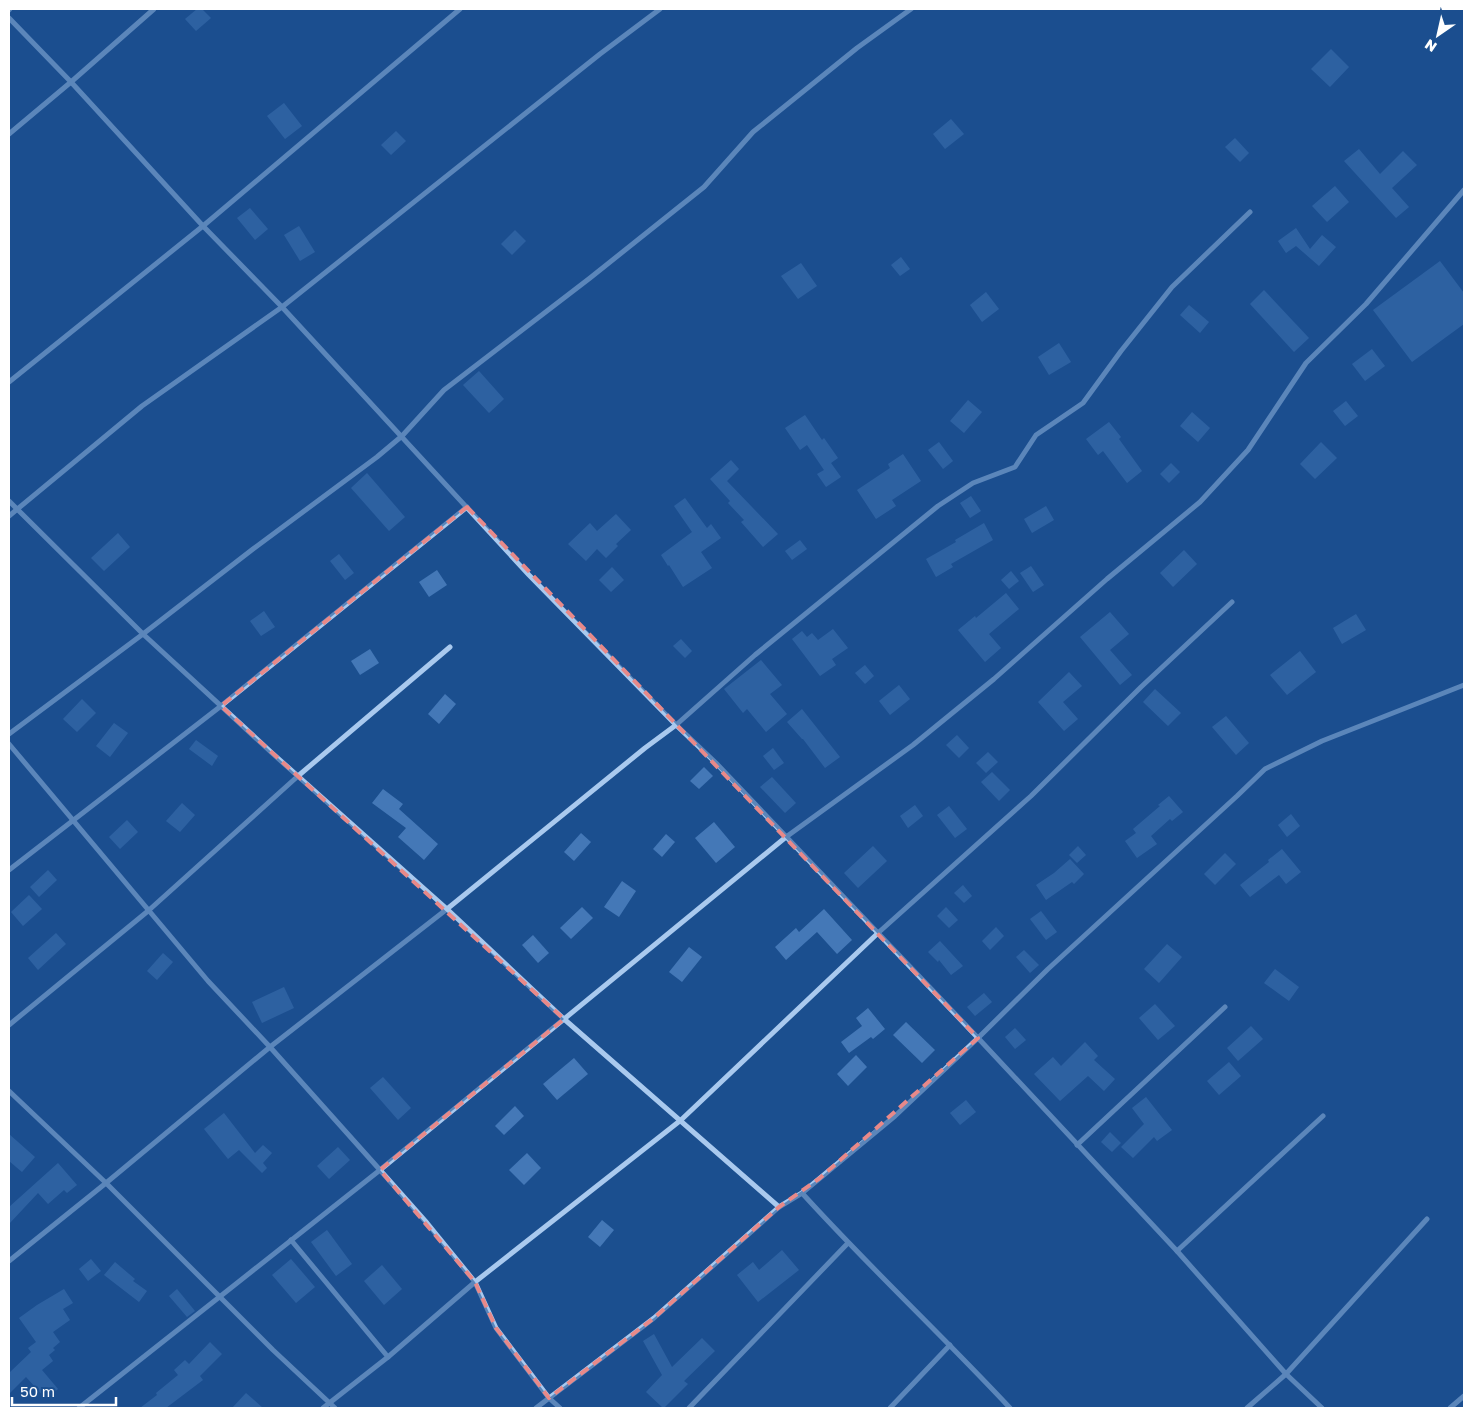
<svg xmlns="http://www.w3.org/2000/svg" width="1473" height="1417" viewBox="0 0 1473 1417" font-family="'Golos Text',sans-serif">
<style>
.building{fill:#4478b7}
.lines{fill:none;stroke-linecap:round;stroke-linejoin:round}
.minor{stroke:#a9c9ee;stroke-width:5}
.marked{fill:none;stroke:#e88989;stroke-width:4;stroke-dasharray:10 6;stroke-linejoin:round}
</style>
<rect width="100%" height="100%" fill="#1b4f8f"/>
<g class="building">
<polygon points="197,9 202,9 211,18 196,31 185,19"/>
<polygon points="1331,49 1349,67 1330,87 1311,69"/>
<polygon points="284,103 302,126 285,139 267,116"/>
<polygon points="951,119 964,134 945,149 933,134"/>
<polygon points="396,131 406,141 391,155 381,145"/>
<polygon points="1235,138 1249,153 1240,162 1225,147"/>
<polygon points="1359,149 1380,174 1403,151 1417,165 1392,188 1409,207 1396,218 1344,161"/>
<polygon points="1335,186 1349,202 1327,222 1312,206"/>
<polygon points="250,208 268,229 255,240 237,218"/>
<polygon points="299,226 315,252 300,261 284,235"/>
<polygon points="1296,228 1310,249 1322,235 1336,247 1319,266 1296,246 1286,253 1278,241"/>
<polygon points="515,230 526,241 512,255 501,244"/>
<polygon points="901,257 910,269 900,276 891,265"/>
<polygon points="1440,261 1464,293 1464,324 1412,362 1373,310"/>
<polygon points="801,263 817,286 798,299 781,276"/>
<polygon points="1264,290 1309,338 1294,352 1250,304"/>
<polygon points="986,292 999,309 982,322 970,305"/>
<polygon points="1189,305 1209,322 1200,333 1180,315"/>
<polygon points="1059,343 1071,362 1049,375 1038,357"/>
<polygon points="1372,349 1385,366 1365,381 1352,364"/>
<polygon points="479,371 504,399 489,413 463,385"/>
<polygon points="968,400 982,412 964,433 950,421"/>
<polygon points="1346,401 1358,416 1345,426 1333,411"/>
<polygon points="1192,412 1210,428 1198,442 1180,426"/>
<polygon points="805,415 822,440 824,438 838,458 831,463 841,477 826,487 817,474 824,470 807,445 800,450 785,428"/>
<polygon points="1109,422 1121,437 1119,439 1142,471 1127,483 1103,451 1098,455 1086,439"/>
<polygon points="939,442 953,461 943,469 928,450"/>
<polygon points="1321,442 1337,458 1315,479 1300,464"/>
<polygon points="903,454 921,481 892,500 896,506 876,519 857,490 890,468 888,464"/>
<polygon points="731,460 739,469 727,481 778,534 763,547 741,522 744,520 728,503 730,501 710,479"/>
<polygon points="1171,463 1180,472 1169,483 1160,474"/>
<polygon points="367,473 405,517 389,531 351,488"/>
<polygon points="971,496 981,511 970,518 960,503"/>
<polygon points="685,498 707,528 711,524 721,538 701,552 712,568 683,587 669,565 668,566 661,555 692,532 674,506"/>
<polygon points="1046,506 1054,520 1032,533 1024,519"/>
<polygon points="616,514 631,530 616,544 618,546 606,558 597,549 586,561 568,544 590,523 597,531"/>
<polygon points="984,523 993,540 951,564 953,567 936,577 926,559 956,542 955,540"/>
<polygon points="118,533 130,547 104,571 91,558"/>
<polygon points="800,540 807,549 792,560 785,551"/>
<polygon points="1184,550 1197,564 1173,587 1160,573"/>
<polygon points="339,554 354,573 345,580 330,561"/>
<polygon points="1031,566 1044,585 1033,592 1020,573"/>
<polygon points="612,567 624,580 611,592 599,580"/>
<polygon points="437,570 447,585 429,597 419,582"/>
<polygon points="1011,571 1019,581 1009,589 1001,580"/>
<polygon points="1006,593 1019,609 989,634 1001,648 985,662 958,630 975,616 976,618"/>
<polygon points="264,611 275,627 261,636 250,621"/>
<polygon points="1110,612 1129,634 1110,650 1132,675 1120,685 1080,637"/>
<polygon points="1356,614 1366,630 1342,644 1333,628"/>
<polygon points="833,629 848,648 832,659 836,665 820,676 792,639 802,631 807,637 812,633 818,640"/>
<polygon points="681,639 692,651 685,658 673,646"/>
<polygon points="370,649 379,663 360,675 351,661"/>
<polygon points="1300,651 1316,672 1287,695 1270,675"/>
<polygon points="761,660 782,685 770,694 787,714 766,732 747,709 743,713 724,689"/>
<polygon points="865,665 874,676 865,684 855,673"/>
<polygon points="1069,672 1082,686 1063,702 1078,719 1064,731 1038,702"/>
<polygon points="899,685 910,699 890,715 879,701"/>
<polygon points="1155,689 1181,713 1168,726 1143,702"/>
<polygon points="445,694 456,704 439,724 428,714"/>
<polygon points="82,699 96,713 77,732 63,719"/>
<polygon points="802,709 840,757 825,768 803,739 802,739 787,722"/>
<polygon points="1226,716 1249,743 1236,755 1212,727"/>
<polygon points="114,723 128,733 110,757 96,746"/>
<polygon points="957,735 969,748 959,758 946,745"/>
<polygon points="196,740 218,756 212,766 189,749"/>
<polygon points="773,748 784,763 774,770 763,756"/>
<polygon points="988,752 998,762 986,773 976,763"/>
<polygon points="704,767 713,776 699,789 690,781"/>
<polygon points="992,772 1010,790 999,801 981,782"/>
<polygon points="772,777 796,803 785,813 760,787"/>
<polygon points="383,789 403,804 399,809 438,844 424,860 398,837 406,828 372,803"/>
<polygon points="1169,796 1183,812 1172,821 1170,819 1151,836 1157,844 1137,858 1125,841 1136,833 1133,829 1160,806 1158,805"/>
<polygon points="182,803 195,815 180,832 166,821"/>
<polygon points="915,805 923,816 908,828 900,816"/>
<polygon points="949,806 967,829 955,838 937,815"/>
<polygon points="1291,814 1300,826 1287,837 1278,825"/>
<polygon points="127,820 138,832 120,849 109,837"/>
<polygon points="714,822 735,847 716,863 695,838"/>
<polygon points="581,833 591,842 574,861 564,852"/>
<polygon points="666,834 675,842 662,857 653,849"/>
<polygon points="873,846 887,861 858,888 844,873"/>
<polygon points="1078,846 1086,855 1077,863 1069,855"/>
<polygon points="1282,849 1301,872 1286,884 1279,875 1250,897 1240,885 1269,862 1268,860"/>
<polygon points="1225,853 1236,864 1215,885 1204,874"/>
<polygon points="1070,859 1084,874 1074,884 1072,882 1046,900 1036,885 1054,873"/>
<polygon points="48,870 57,880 39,897 30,887"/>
<polygon points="622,881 636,891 619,917 604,907"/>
<polygon points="963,885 972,896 964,903 954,893"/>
<polygon points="29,895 42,909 23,926 11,912"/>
<polygon points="582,907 593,918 571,939 560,928"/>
<polygon points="946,907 958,920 949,928 937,916"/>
<polygon points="824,909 852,940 837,954 817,932 786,960 775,947 796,928 799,932"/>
<polygon points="1041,911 1057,932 1046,940 1030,919"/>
<polygon points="996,927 1004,936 990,950 982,941"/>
<polygon points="56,933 66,944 38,970 28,958"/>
<polygon points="533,935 549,953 538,963 522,945"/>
<polygon points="940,941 963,966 951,975 939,960 938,962 928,952"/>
<polygon points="1167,944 1182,957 1159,983 1144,969"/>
<polygon points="689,947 702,957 682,982 669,972"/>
<polygon points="1024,950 1039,965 1030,973 1016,957"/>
<polygon points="163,953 173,962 157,980 147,971"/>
<polygon points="1275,969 1299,987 1289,1001 1264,983"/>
<polygon points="284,987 294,1008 262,1023 252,1002"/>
<polygon points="984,993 992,1002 975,1016 967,1007"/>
<polygon points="1155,1004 1175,1026 1158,1040 1139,1018"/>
<polygon points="868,1008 885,1029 873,1039 871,1037 849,1053 841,1042 862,1026 856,1018"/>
<polygon points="906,1022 935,1050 922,1063 893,1035"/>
<polygon points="1251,1026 1263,1039 1238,1061 1227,1048"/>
<polygon points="1015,1028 1026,1040 1015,1049 1005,1037"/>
<polygon points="1085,1042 1098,1056 1094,1060 1115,1079 1104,1091 1088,1076 1060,1101 1034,1074 1053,1057 1061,1066"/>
<polygon points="856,1055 867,1067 848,1086 837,1074"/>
<polygon points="574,1058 588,1074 557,1100 543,1084"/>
<polygon points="1229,1062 1241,1076 1219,1095 1207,1081"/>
<polygon points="383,1077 411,1108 398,1120 370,1088"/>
<polygon points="1146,1097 1172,1130 1157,1141 1154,1137 1133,1158 1121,1147 1144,1124 1132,1108"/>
<polygon points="966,1100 976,1112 960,1125 950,1113"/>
<polygon points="515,1106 524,1116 504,1135 495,1126"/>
<polygon points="224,1113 255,1153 263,1145 272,1153 263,1163 267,1168 262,1173 239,1150 228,1159 204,1129"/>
<polygon points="1110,1132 1121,1143 1112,1152 1101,1142"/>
<polygon points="9,1134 35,1157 22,1172 9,1161"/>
<polygon points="338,1147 350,1160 329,1179 317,1166"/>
<polygon points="527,1153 541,1168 524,1185 509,1170"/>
<polygon points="58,1163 77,1185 67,1193 64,1190 48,1204 38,1193 9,1224 9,1207"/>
<polygon points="602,1220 614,1230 600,1247 588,1237"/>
<polygon points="327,1230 352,1264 336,1276 311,1242"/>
<polygon points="782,1250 799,1270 758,1302 737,1275 753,1262 759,1270"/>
<polygon points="91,1259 101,1271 88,1281 79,1269"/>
<polygon points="291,1259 315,1287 296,1303 272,1275"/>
<polygon points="115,1262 135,1279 133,1281 147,1291 139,1302 104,1275"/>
<polygon points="382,1265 402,1289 384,1305 364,1281"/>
<polygon points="64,1289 73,1303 63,1309 70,1320 53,1332 60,1342 53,1348 55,1350 49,1355 53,1361 42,1370 58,1389 46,1399 26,1377 9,1394 9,1373 31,1352 28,1348 36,1342 19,1318 37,1305"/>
<polygon points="177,1289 195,1311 187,1317 169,1296"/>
<polygon points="654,1334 672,1367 702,1338 715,1351 684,1381 688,1384 664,1408 663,1408 646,1392 662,1375 643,1341"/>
<polygon points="210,1342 222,1354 200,1376 203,1380 166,1408 140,1408 157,1395 156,1393 178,1375 174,1370 185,1360 189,1364"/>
<polygon points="246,1393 263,1408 232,1408"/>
</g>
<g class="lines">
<g class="minor">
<polyline points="9,10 10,9"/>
<polyline points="9,18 71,82 203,226 282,307 529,575 676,725 716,763 978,1038 1177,1251 1286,1374 1322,1408"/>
<polyline points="9,134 71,82 154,9"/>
<polyline points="9,382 203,226 460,9"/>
<polyline points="9,501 143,634 272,753 447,909 564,1019 779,1207"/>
<polyline points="9,516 142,406 282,307 600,54 660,9"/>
<polyline points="9,734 143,634 253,549 377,457 402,436 444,390 590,278 704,187 753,132 857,48 911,9"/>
<polyline points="9,744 208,981 270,1047 380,1170 786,837 913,745 994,679 1107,579 1200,502 1248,450 1306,363 1366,304 1464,190"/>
<polyline points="9,870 221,706 467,507"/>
<polyline points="9,1025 148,911 298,776 450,647"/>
<polyline points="9,1091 106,1183 273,1350 335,1408"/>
<polyline points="1077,1145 1225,1007"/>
<path d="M802 1193C869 1267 942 1335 1010 1408"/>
<polyline points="291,1240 388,1357"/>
<polyline points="1177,1251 1323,1116"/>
<polyline points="9,1261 106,1183 270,1047 447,909 645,748 676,725 755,655 938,506 973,483 1015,467 1036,435 1083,403 1121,351 1172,287 1250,212"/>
<polyline points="79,1408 380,1170 427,1223 475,1282 496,1328 549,1398 560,1408"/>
<polyline points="323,1408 388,1357 475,1282 681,1120 878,933 1031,796 1141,687 1232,602"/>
<polyline points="536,1408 654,1318 779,1207 802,1193 895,1116 978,1038 1048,969 1237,796 1265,769 1322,741 1464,685"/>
<polyline points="689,1408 848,1243"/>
<polyline points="890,1408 950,1345"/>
<polyline points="1247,1408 1286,1374 1427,1219"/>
<polyline points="1450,1408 1464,1396"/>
</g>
</g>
<path d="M0 0H1473V1417H0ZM467 507 978 1038 820 1178 779 1207 654 1318 549 1398 496 1328 475 1282 380 1170 564 1019 221 706Z" fill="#1b4f8f" fill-opacity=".55" fill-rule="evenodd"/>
<path class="marked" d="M467 507 978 1038 820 1178 779 1207 654 1318 549 1398 496 1328 475 1282 380 1170 564 1019 221 706Z"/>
<rect width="1473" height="1417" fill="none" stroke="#ffffff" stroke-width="20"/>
<g transform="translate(1438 35) rotate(214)" stroke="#1b4f8f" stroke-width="4" paint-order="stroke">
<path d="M0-4L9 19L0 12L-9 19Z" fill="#ffffff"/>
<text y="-8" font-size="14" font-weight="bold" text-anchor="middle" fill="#ffffff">N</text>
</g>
<path d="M12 1397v8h104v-8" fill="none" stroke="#ffffff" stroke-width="2.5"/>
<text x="20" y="1397" font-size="15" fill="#ffffff" stroke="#1b4f8f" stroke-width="4" paint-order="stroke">50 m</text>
</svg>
